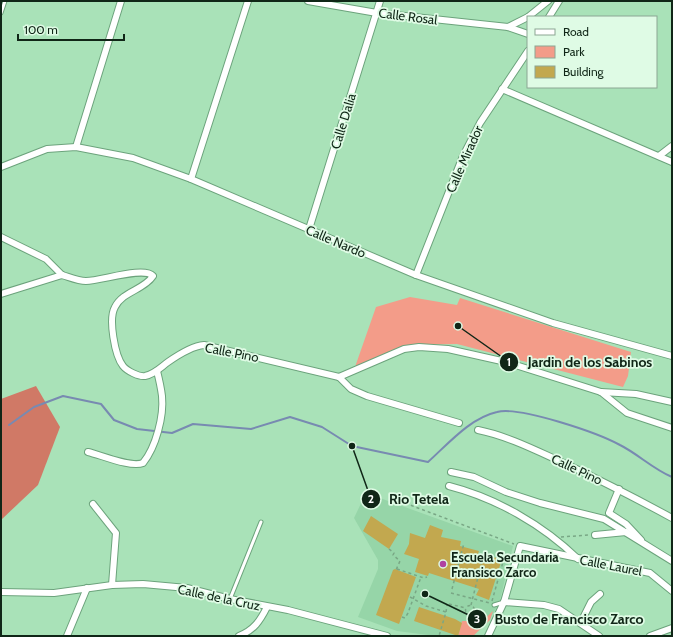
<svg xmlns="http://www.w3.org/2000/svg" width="673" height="637" viewBox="0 0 673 637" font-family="Cabin,sans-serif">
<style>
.built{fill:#96d5a8}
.green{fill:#f39c89}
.forest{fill:#d07966}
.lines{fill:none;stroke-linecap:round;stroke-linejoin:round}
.stream{stroke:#788ab1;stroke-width:2}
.building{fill:#c2a84f}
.lane-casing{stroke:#6ca37c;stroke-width:5}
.street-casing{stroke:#6ca37c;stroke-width:8}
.path{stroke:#79a785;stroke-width:1.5;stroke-dasharray:3 3;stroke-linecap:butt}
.lane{stroke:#fff;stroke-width:3}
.street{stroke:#fff;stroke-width:6}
.poi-dot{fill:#af42a1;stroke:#dffbe5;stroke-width:1.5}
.labels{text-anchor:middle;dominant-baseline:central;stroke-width:3.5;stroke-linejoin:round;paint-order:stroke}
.street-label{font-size:13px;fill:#102617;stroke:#dffbe5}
.poi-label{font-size:13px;font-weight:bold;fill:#102617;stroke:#dffbe5;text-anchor:start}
.leader{fill:none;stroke:#102617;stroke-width:1.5}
.callout-dot{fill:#102617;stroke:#dffbe5;stroke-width:1.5}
.mark-label{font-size:12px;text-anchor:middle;font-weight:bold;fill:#fff}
.callout-label{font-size:14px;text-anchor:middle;font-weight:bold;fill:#102617;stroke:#dffbe5;stroke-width:3.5;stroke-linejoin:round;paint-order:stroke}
</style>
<rect width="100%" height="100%" fill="#a9e2b8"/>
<polygon class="built" points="366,493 513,546 499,604 489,620 473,636 436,636 397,631 358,617 378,569 378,560 354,518"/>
<g class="green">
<polygon points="410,297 457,305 460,298 631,352 628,376 623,387 457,344 408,345 355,367 376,307"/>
<polygon points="493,611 490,620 473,636 458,636 462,621 482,621"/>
</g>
<polygon class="forest" points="36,386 60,427 38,485 1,520 1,399"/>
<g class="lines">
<path class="stream" d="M9 425 34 407 63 396 101 404 114 420 137 429 172 433 193 424 251 429 290 417 322 427 352 446 428 462C448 444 470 418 497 412 520 406 598 433 620 445 638 454 653 469 672 477"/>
</g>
<g class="building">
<polygon points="371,516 398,534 389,549 363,531"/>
<polygon points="430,525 443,530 441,537 461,541 460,546 479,551 478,554 502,559 489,600 476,595 479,589 429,573 428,576 415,572 419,559 404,554 409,544 410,533 425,538"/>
<polygon points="395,569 416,577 399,624 376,615 393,570"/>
<polygon points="419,607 455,619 462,623 458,636 414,621"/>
</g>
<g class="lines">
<g class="lane-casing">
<g id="lane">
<polyline points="1,13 5,1"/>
<polyline points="230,599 261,522"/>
<polyline points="494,605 504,602"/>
</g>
</g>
<g class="street-casing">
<g id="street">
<polyline points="308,1 377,13 508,27 528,34"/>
<polyline points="528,17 548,1"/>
<polyline points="549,17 559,1"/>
<polyline points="508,27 528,17"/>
<polyline points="502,89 672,162"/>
<polyline points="76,147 121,1"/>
<polyline points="659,156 672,146"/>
<polyline points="1,167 47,149 76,147 133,158 191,179 416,275 553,323 672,356"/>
<polyline points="191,179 248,1"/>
<polyline points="309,229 380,1"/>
<polyline points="1,237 46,259 62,275"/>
<path d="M62 275C69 277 78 281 86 281 101 281 144 266 153 276 144 290 123 291 115 307 108 319 115 356 123 366 127 371 139 377 145 376 155 374 161 367 168 362 178 355 193 346 204 345L339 377 351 389 367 396 459 423"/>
<polyline points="416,275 463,156 480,123 528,51"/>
<polyline points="1,294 62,275"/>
<polyline points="339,377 404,349 419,347 448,349 506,362 601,392 627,413 672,428"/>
<polyline points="601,392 636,394 672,402"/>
<path d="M478 430C508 436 537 451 566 464 602 481 637 499 672 518"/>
<path d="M88 452C101 455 131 468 143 463 156 447 164 416 162 396 161 388 159 379 157 371"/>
<polyline points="451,472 474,477 506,492 540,503 604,519 672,561"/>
<path d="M449 486C496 498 543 525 578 559"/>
<polyline points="619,489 609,513 626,524 641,540"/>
<polyline points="93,504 116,533 112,585"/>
<polyline points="595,535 626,532"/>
<polyline points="1,592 54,593 112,585 143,584 187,588 230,599 288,610 387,636"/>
<polyline points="504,602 544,605 559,609 599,636"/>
<polyline points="581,622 591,602 600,594"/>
<polyline points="67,636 87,588"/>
<path d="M239 636C254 630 260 621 267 607"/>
<polyline points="488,636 504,602 520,546 650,573 672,591"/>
<polyline points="650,636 672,628"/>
</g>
</g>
<g class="path">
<polyline points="394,499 514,544"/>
<polyline points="561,537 589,535"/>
<polyline points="389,549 394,553 393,555 400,561 396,570"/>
<polyline points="397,569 424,578 427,577"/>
<polyline points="452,589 464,543"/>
<polyline points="451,593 490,603"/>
<polyline points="410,597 426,606 446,612 439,636"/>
<polyline points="492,601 503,562"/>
<polyline points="449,604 466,608"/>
<polyline points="471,605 484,553"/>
<circle cx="470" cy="610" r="4.5"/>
<polyline points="446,612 447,605"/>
<polyline points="402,617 405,618 408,613 421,577"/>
</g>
<use href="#lane" class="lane"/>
<use href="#street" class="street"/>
</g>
<circle class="poi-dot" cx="443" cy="564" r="4"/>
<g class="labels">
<g class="street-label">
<text transform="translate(408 16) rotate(7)">Calle Rosal</text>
<text transform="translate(343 121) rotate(-73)">Calle Dalia</text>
<text transform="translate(464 159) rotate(-66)">Calle Mirador</text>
<text transform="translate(336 241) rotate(23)">Calle Nardo</text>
<text transform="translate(232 352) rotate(11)">Calle Pino</text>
<text transform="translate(577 469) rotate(25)">Calle Pino</text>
<text transform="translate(611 565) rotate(11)">Calle Laurel</text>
<text transform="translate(219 597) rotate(12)">Calle de la Cruz</text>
</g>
<g class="poi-label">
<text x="451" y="557">Escuela Secundaria<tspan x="451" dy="15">Fransisco Zarco</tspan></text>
</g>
</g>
<path class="leader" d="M458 326L509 362M352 446L371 499M425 594L477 619"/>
<g class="callout-dot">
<circle cx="458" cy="326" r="4"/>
<circle cx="352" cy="446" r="4"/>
<circle cx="425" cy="594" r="4"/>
<circle cx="509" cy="362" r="10"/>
<circle cx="371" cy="499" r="10"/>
<circle cx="477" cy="619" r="10"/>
</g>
<g class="mark-label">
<text x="509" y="366">1</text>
<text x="371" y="503">2</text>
<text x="477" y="623">3</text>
</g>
<g class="callout-label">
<text x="590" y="367">Jardin de los Sabinos</text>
<text x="419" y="504">Rio Tetela</text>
<text x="569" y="624">Busto de Francisco Zarco</text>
</g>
<rect width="673" height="637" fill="none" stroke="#102617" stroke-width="4"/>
<rect x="527" y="16" width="130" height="72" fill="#dffbe5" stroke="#8ca693"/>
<rect x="535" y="29" width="20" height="6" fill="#ffffff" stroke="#8ca693"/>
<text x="563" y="36" font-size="12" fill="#102617">Road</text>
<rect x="535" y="46" width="20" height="12" fill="#f39c89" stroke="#8ca693"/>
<text x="563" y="56" font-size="12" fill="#102617">Park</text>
<rect x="535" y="66" width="20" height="12" fill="#c2a84f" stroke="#8ca693"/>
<text x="563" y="76" font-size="12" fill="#102617">Building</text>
<path d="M18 34v6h106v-6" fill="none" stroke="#102617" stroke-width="2"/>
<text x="24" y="34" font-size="12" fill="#102617" stroke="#dffbe5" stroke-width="3" paint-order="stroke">100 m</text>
</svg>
